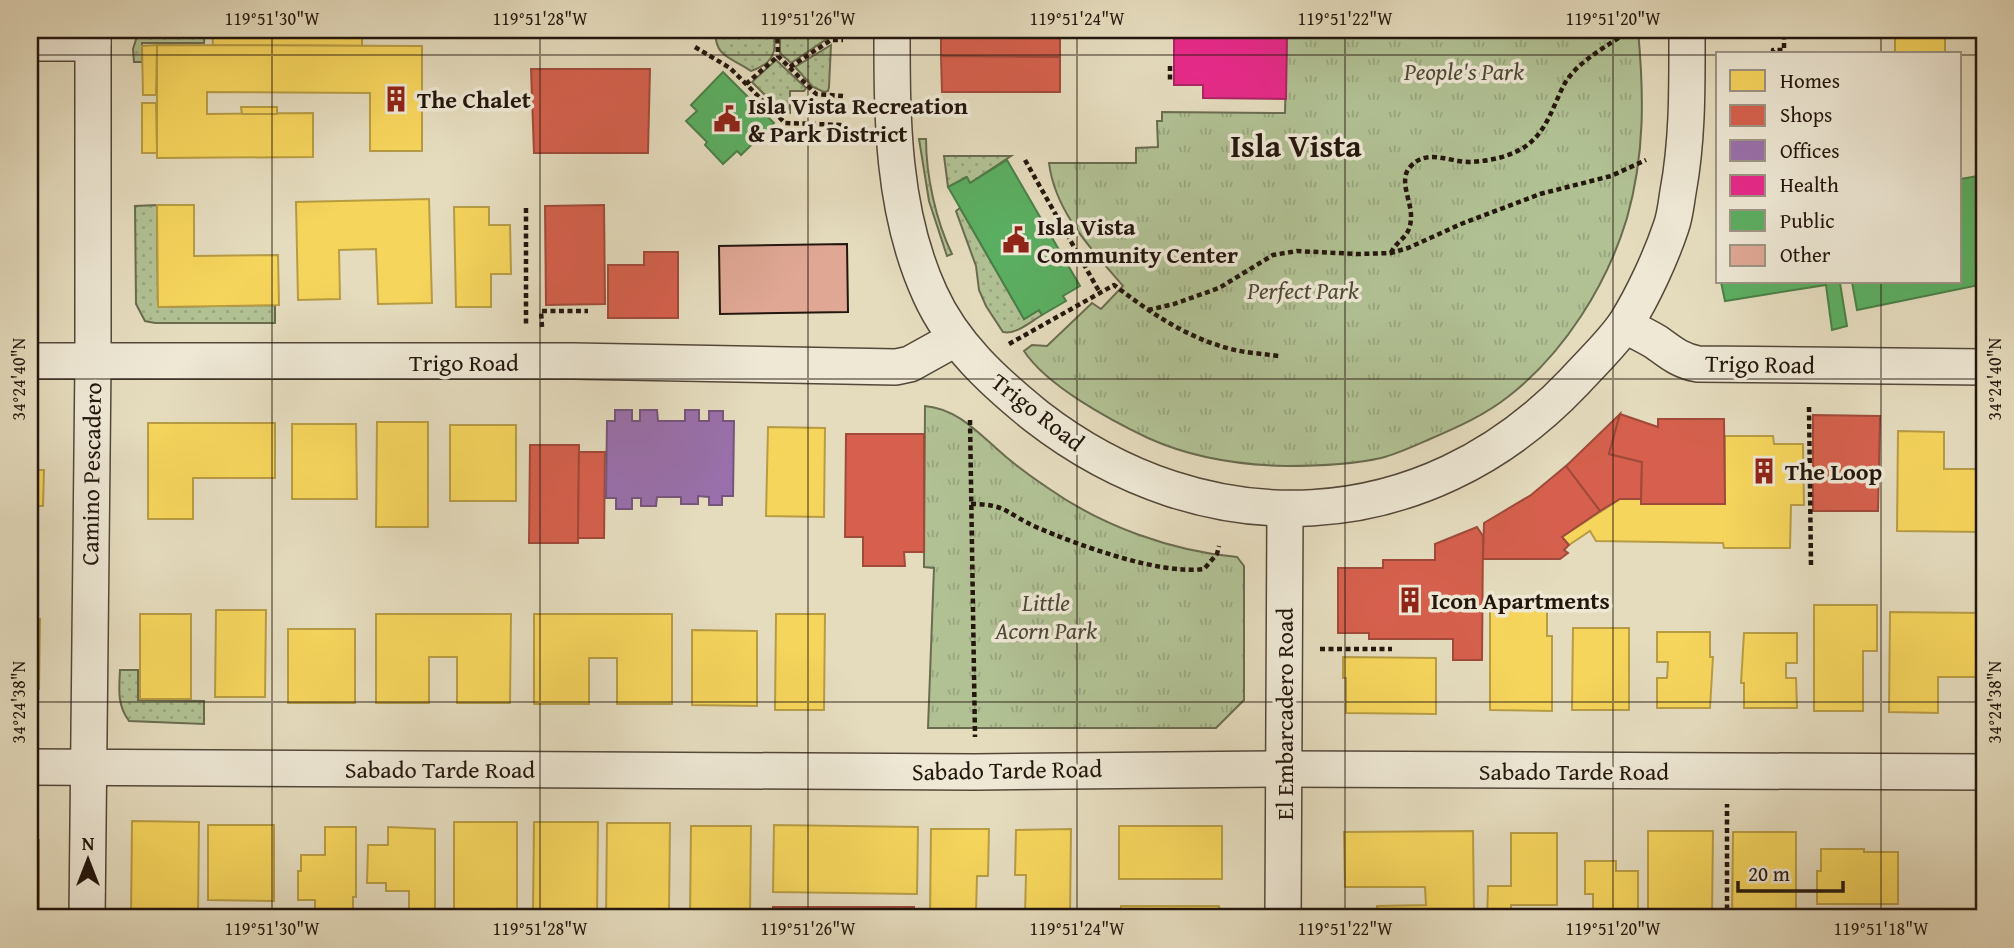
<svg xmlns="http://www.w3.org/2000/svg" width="2014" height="948" viewBox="0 0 2014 948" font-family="'Gentium Book Plus',serif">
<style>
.grass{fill:url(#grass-dots);stroke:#6a6c50;stroke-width:2}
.park{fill:url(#park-tufts);stroke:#6a6c50;stroke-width:2}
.homes{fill:#f6d55c;stroke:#b79c44;stroke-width:2}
.shops{fill:#d6604d;stroke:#a04a3a;stroke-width:2}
.offices{fill:#9970ab;stroke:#76557c;stroke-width:2}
.health{fill:#e7298a;stroke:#ac2364;stroke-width:2}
.public{fill:#5aae61;stroke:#4a8048;stroke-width:2}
.building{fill:#dfa794;stroke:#23160d;stroke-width:2}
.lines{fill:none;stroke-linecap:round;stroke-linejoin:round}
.street-casing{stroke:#544839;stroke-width:38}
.path{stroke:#23160d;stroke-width:4.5;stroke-dasharray:5 3.5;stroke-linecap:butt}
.street{stroke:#eee8d5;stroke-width:35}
.ticks{fill:none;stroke:#23160d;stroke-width:2;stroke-opacity:0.45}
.labels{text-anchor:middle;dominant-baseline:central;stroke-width:7;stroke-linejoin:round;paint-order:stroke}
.park-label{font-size:24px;font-style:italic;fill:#4e4936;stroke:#eee8d5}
.poi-label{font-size:24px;font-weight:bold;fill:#23160d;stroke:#eee8d5;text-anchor:start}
.street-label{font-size:24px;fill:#23160d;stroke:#eee8d5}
.district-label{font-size:32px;font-weight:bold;fill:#23160d;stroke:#eee8d5}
.neatline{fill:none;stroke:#23160d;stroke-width:2.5}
.ticks-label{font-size:18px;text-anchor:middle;fill:#23160d}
</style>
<defs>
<pattern id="grass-dots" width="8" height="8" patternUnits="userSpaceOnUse" patternTransform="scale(1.75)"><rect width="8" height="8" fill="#b1c194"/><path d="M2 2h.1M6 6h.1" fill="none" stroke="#98a57e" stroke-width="1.8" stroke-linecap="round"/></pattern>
<pattern id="park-tufts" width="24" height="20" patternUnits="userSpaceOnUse" patternTransform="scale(1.75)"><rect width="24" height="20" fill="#b1c194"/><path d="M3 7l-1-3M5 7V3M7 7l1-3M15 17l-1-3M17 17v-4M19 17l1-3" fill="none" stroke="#98a57e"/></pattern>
</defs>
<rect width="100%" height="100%" fill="#e5dcbe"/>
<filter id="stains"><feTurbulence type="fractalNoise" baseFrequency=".00286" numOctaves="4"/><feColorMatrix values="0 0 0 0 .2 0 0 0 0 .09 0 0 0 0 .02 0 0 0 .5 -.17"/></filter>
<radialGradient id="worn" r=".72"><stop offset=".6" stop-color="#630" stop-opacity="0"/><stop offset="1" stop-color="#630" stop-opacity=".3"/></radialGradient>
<g class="grass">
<polygon points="139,30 205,30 204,43 142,43 142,62 134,62 133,49"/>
<path d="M716 30H772C779 52 772 64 751 71 733 58 713 57 716 30Z"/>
<polygon points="780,30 830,30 831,36 791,63 780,53"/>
<polygon points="831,45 829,87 828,91 824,92 813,87 795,67"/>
<polygon points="776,60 806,88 804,91 790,91 790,113 783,113 752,82"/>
<path d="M919 139H926C926 176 936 221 952 254L947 256 929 201Z"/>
<polygon points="944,156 1011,156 970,183 966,177 948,187"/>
<polygon points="157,205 158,307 275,305 275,323 155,323 145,321 136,304 135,206"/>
<path d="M960 208 1024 319 1039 310 1042 315C1030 322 1016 335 1003 332L986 306 979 290 976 266 956 211Z"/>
<path d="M120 670H138V700L204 701V724L129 721C117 705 119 689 120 670Z"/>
</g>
<g class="park">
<path d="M1287 30H1638C1644 95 1645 154 1627 218 1607 285 1564 353 1509 396 1485 415 1458 427 1430 439 1414 446 1397 454 1381 458 1350 465 1318 466 1286 466 1238 465 1192 458 1148 438 1110 420 1047 386 1024 351L1032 345 1047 346 1092 303 1101 309 1123 286C1092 250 1055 212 1049 163H1136V148L1158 147 1157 121H1162V112L1285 113Z"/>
<path d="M925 406C959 409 980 435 1005 456 1018 467 1033 478 1048 488 1102 526 1171 551 1237 557L1244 566V700L1216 728H928L934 568 924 567Z"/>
</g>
<g class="homes">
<polygon points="212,30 362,30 362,46 213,45"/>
<rect x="1895" y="31" width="50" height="23"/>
<polygon points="157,45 422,46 422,151 370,151 370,93 207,92 207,114 313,113 313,157 157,158"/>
<polygon points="157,45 156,95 143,95 142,46"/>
<rect x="1836" y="52" width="45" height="2"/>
<polygon points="142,103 156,103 157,153 142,153"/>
<polygon points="241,107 277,107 277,114 242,114"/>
<polygon points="429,199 432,303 378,304 376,249 339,250 340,299 298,300 296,202"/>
<polygon points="157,205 194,205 194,256 278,255 279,305 158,307"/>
<polygon points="454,207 489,207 489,225 510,225 511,274 491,274 491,307 456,307"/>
<polygon points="377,422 428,422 428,527 376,527"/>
<polygon points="148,423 275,423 275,478 193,478 193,519 148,519"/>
<polygon points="292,424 356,424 357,499 292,499"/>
<rect x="450" y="425" width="66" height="76"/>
<polygon points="768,427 825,428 824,517 766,516"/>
<polygon points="1898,431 1944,432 1944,469 1984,469 1984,532 1897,531"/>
<polygon points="1725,436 1773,436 1774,444 1803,444 1804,505 1791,505 1790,548 1724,548 1723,543 1596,541 1590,531 1569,545 1562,537 1620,499 1641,499 1641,504 1725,504"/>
<polygon points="30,438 35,438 35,470 44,470 43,506 30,506"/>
<polygon points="1490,604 1547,604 1547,636 1552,636 1552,711 1490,710"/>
<polygon points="1814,605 1877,605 1877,651 1863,651 1863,711 1814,711"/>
<polygon points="216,610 266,610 265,697 215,697"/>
<polygon points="1890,612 1984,613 1984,677 1938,677 1938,713 1889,712"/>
<rect x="140" y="614" width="51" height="85"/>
<polygon points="376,614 511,614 510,703 457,703 457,657 429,657 429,703 376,703"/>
<polygon points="534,614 672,614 672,704 617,704 617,658 589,658 589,704 534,704"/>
<polygon points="776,614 825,614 824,710 775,710"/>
<polygon points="30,619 40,619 39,689 30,689"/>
<polygon points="1573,628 1629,628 1629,710 1572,710"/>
<rect x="288" y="629" width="67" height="74"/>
<polygon points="692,630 757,631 757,706 692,705"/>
<polygon points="1657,632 1710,632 1710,657 1713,657 1710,708 1657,708 1657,678 1667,678 1668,662 1657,662"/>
<polygon points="1744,633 1797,633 1797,663 1786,663 1786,678 1796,678 1797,708 1744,708 1744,683 1741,683"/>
<polygon points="1343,657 1436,658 1436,714 1346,713 1346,678 1343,678"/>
<polygon points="132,821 199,822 198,918 131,918"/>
<polygon points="454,822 517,822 517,918 450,918 450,912 454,912"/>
<polygon points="534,822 598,822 597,918 529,918 529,911 533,911"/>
<polygon points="607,823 670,823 669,912 675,912 675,918 606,918"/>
<polygon points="208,825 274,825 274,901 208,900"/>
<polygon points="774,825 918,827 917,894 773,892"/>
<polygon points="691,826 751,826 750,914 755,914 755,918 690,918"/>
<rect x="1119" y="826" width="103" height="53"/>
<polygon points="325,827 356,827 356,897 353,897 353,918 315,918 315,900 298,900 298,871 301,871 301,855 325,855"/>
<polygon points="388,827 435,829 435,918 409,918 409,891 386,891 386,883 367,883 368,845 388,845"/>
<polygon points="931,829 989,829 988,876 977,876 976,913 988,913 988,918 930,918"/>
<polygon points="1071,829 1070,918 1014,918 1014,914 1025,914 1026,875 1015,875 1016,830"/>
<polygon points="1473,831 1474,918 1377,918 1377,906 1426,905 1425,887 1345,887 1344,832"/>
<polygon points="1648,831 1713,831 1712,918 1648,918"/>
<polygon points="1733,832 1796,832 1796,918 1732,918"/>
<polygon points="1511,833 1557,833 1557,905 1511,905 1511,918 1487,918 1488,886 1511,886"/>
<rect x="30" y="840" width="9" height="78"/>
<polygon points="1821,849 1864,849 1864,852 1898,852 1898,904 1817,904 1817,871 1821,871"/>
<polygon points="1585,861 1616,861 1616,871 1638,871 1638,918 1593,918 1593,894 1585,894"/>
<rect x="1121" y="906" width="98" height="12"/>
</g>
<g class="shops">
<polygon points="941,30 1060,30 1060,57 941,56"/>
<polygon points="941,56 1060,57 1060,92 942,92"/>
<polygon points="531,69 650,69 648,153 534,153"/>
<polygon points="604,205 605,304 546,305 545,206"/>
<polygon points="644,252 678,252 678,318 608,318 608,265 644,265"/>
<polygon points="1620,414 1609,454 1642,462 1641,499 1620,499 1600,511 1566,466"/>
<polygon points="1620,414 1658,427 1658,419 1724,419 1725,504 1641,504 1642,462 1609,454"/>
<polygon points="1813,415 1880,416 1878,511 1813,511"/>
<polygon points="846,434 924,434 924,552 904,552 905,566 863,566 863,537 845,537"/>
<polygon points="530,445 579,445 578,543 529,543"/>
<polygon points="579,452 605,452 604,538 578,538"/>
<polygon points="1566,466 1600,511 1562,537 1569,545 1564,550 1568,553 1560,559 1483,559 1484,523 1531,495"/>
<polygon points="1477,527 1483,536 1482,660 1453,660 1453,639 1369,639 1369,633 1338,633 1338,568 1383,568 1383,560 1435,560 1435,544"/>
<rect x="773" y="907" width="141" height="11"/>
</g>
<polygon class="offices" points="615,410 632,410 632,421 640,421 640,410 657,410 658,421 685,421 685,410 699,410 699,421 709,421 709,411 723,411 723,421 734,421 733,496 722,496 722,505 709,505 709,497 698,496 698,504 681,504 681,497 657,497 656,506 641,506 641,498 632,498 632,509 616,509 616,498 606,498 607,421 615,421"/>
<polygon class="health" points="1174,30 1287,30 1286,99 1203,98 1203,85 1174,85"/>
<g class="public">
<polygon points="723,72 774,123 741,155 737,151 723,164 705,145 707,142 686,121 697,111 691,105"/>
<polygon points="1007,160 1080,286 1063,296 1066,301 1042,315 1039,310 1024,319 948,187 967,177 970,183"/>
<polygon points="1984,175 1984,284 1857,310 1852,282 1960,282 1960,179"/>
<polygon points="1721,282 1850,282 1840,283 1847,326 1832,330 1826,285 1725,301"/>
</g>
<polygon class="building" points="847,244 848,312 720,314 719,246"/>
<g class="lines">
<g class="street-casing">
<g id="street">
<path d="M892 30C892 119 892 211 930 294 953 345 994 382 1036 416 1206 548 1424 540 1574 382 1591 363 1612 344 1626 323 1643 296 1661 257 1671 227 1675 216 1676 204 1678 192 1688 138 1687 84 1687 30"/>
<polyline points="30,43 93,43"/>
<path d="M1625 325C1635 331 1646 336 1656 342 1670 352 1680 361 1698 364L1984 367"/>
<polyline points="30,361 573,361 896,367 910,364 955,339"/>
<polyline points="30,767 975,772 1283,769 1984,772"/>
<polyline points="87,918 93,362 93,30"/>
<polyline points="1283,918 1285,510"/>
</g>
</g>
<g class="path">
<polyline points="777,30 778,56 816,94 843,96"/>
<polyline points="695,47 730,68 785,123 843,125"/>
<polyline points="1773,54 1773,50 1784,50 1784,30"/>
<polyline points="1170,66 1170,82"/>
<polyline points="790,67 831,40 843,40"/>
<polyline points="746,84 778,56"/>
<polyline points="1025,160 1100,293"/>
<polyline points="526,208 526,327"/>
<path d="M1391 253C1398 238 1410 239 1411 218 1412 202 1398 180 1410 167 1427 148 1448 162 1470 162 1489 161 1510 157 1526 146 1548 130 1553 105 1565 83 1578 61 1610 44 1631 30"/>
<polyline points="1148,310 1174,304 1219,288 1273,255 1297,251 1357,254 1391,253 1408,248 1461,224 1540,194 1611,176 1646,160"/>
<polyline points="542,327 541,311 588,311"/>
<path d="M1009 344 1114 285C1151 313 1188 339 1235 350 1249 353 1264 354 1279 356"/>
<polyline points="1809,407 1811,566"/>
<polyline points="970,420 975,737"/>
<path d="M971 504C1007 504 1007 514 1036 527 1078 545 1159 575 1204 569L1217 554 1219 546"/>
<polyline points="1320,649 1392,649"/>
<polyline points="1727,918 1727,804"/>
</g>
<use href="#street" class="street"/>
</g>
<path class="ticks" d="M272 30V918M540 30V918M808 30V918M1077 30V918M1345 30V918M1613 30V918M1881 30V54M30 55H1718M1960 55H1984M1881 282V918M30 379H1984M30 702H1984"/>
<defs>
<g id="building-bare" transform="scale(2.1)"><path d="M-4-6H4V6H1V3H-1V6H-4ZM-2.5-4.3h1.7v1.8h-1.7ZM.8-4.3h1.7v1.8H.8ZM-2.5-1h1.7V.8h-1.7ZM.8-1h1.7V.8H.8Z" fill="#8f2418" stroke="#eee8d5" stroke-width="2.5" paint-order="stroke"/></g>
<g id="civic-bare" transform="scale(2.1)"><path d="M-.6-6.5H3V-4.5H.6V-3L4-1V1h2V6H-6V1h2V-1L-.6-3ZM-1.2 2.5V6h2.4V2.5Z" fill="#8f2418" stroke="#eee8d5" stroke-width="2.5" paint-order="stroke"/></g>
</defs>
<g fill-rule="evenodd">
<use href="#building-bare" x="396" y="99"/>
<use href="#civic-bare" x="727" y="119"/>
<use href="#civic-bare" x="1016" y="240"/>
<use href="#building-bare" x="1764" y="471"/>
<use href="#building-bare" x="1410" y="600"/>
</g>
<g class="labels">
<g class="park-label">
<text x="1464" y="71">People's Park</text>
<text x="1303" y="290">Perfect Park</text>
<text x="1046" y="602">Little<tspan x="1046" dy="28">Acorn Park</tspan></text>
</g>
<g class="poi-label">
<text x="417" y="99">The Chalet</text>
<text x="748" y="105">Isla Vista Recreation<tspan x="748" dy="28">&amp; Park District</tspan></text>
<text x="1037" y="226">Isla Vista<tspan x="1037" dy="28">Community Center</tspan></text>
<text x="1785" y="471">The Loop</text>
<text x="1431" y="600">Icon Apartments</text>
</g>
<g class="street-label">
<text x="464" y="362">Trigo Road</text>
<text transform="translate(1760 364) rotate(1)">Trigo Road</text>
<text transform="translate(1038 412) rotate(38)">Trigo Road</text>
<text transform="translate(91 474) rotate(-89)">Camino Pescadero</text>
<text transform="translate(1284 714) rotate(-90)">El Embarcadero Road</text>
<text x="440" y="769">Sabado Tarde Road</text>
<text transform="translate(1007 770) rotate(-1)">Sabado Tarde Road</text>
<text x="1574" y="771">Sabado Tarde Road</text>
</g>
<g class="district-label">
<text x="1296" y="145">Isla Vista</text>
</g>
</g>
<rect width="2014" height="948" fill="none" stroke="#e5dcbe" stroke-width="77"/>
<rect x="1716" y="52" width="245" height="231" fill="#eee8d5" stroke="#9d9485" stroke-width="2"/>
<rect x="1730" y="70" width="35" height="21" fill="#f6d55c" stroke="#9d9485" stroke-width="2"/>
<text x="1780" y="88" font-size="21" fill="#23160d">Homes</text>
<rect x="1730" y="105" width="35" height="21" fill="#d6604d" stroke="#9d9485" stroke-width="2"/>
<text x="1780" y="122" font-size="21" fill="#23160d">Shops</text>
<rect x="1730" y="140" width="35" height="21" fill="#9970ab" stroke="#9d9485" stroke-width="2"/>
<text x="1780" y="158" font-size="21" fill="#23160d">Offices</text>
<rect x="1730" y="175" width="35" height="21" fill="#e7298a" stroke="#9d9485" stroke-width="2"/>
<text x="1780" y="192" font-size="21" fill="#23160d">Health</text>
<rect x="1730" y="210" width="35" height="21" fill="#5aae61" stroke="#9d9485" stroke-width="2"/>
<text x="1780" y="228" font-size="21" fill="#23160d">Public</text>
<rect x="1730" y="245" width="35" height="21" fill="#dfa794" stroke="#9d9485" stroke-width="2"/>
<text x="1780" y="262" font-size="21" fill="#23160d">Other</text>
<g transform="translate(88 860)" stroke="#eee8d5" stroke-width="5" paint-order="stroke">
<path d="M0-5L12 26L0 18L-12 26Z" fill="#23160d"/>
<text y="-10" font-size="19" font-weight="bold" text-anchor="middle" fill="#23160d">N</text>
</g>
<path d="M1738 881v10h105v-10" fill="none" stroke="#23160d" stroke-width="3.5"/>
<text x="1748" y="881" font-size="21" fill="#23160d" stroke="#eee8d5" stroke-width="5" paint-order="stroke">20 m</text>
<rect x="38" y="38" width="1938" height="871" class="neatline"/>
<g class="ticks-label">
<text x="272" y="25">119°51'30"W</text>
<text x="540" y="25">119°51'28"W</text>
<text x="808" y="25">119°51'26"W</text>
<text x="1077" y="25">119°51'24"W</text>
<text x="1345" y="25">119°51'22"W</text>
<text x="1613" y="25">119°51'20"W</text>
<text transform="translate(19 379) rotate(-90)" y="6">34°24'40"N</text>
<text transform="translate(1995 379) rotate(-90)" y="6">34°24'40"N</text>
<text transform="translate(19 702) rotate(-90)" y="6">34°24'38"N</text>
<text transform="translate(1995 702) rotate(-90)" y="6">34°24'38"N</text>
<text x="272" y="935">119°51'30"W</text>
<text x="540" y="935">119°51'28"W</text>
<text x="808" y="935">119°51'26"W</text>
<text x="1077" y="935">119°51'24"W</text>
<text x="1345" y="935">119°51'22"W</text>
<text x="1613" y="935">119°51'20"W</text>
<text x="1881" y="935">119°51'18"W</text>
</g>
<rect width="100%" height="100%" filter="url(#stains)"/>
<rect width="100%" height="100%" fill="url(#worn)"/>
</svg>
